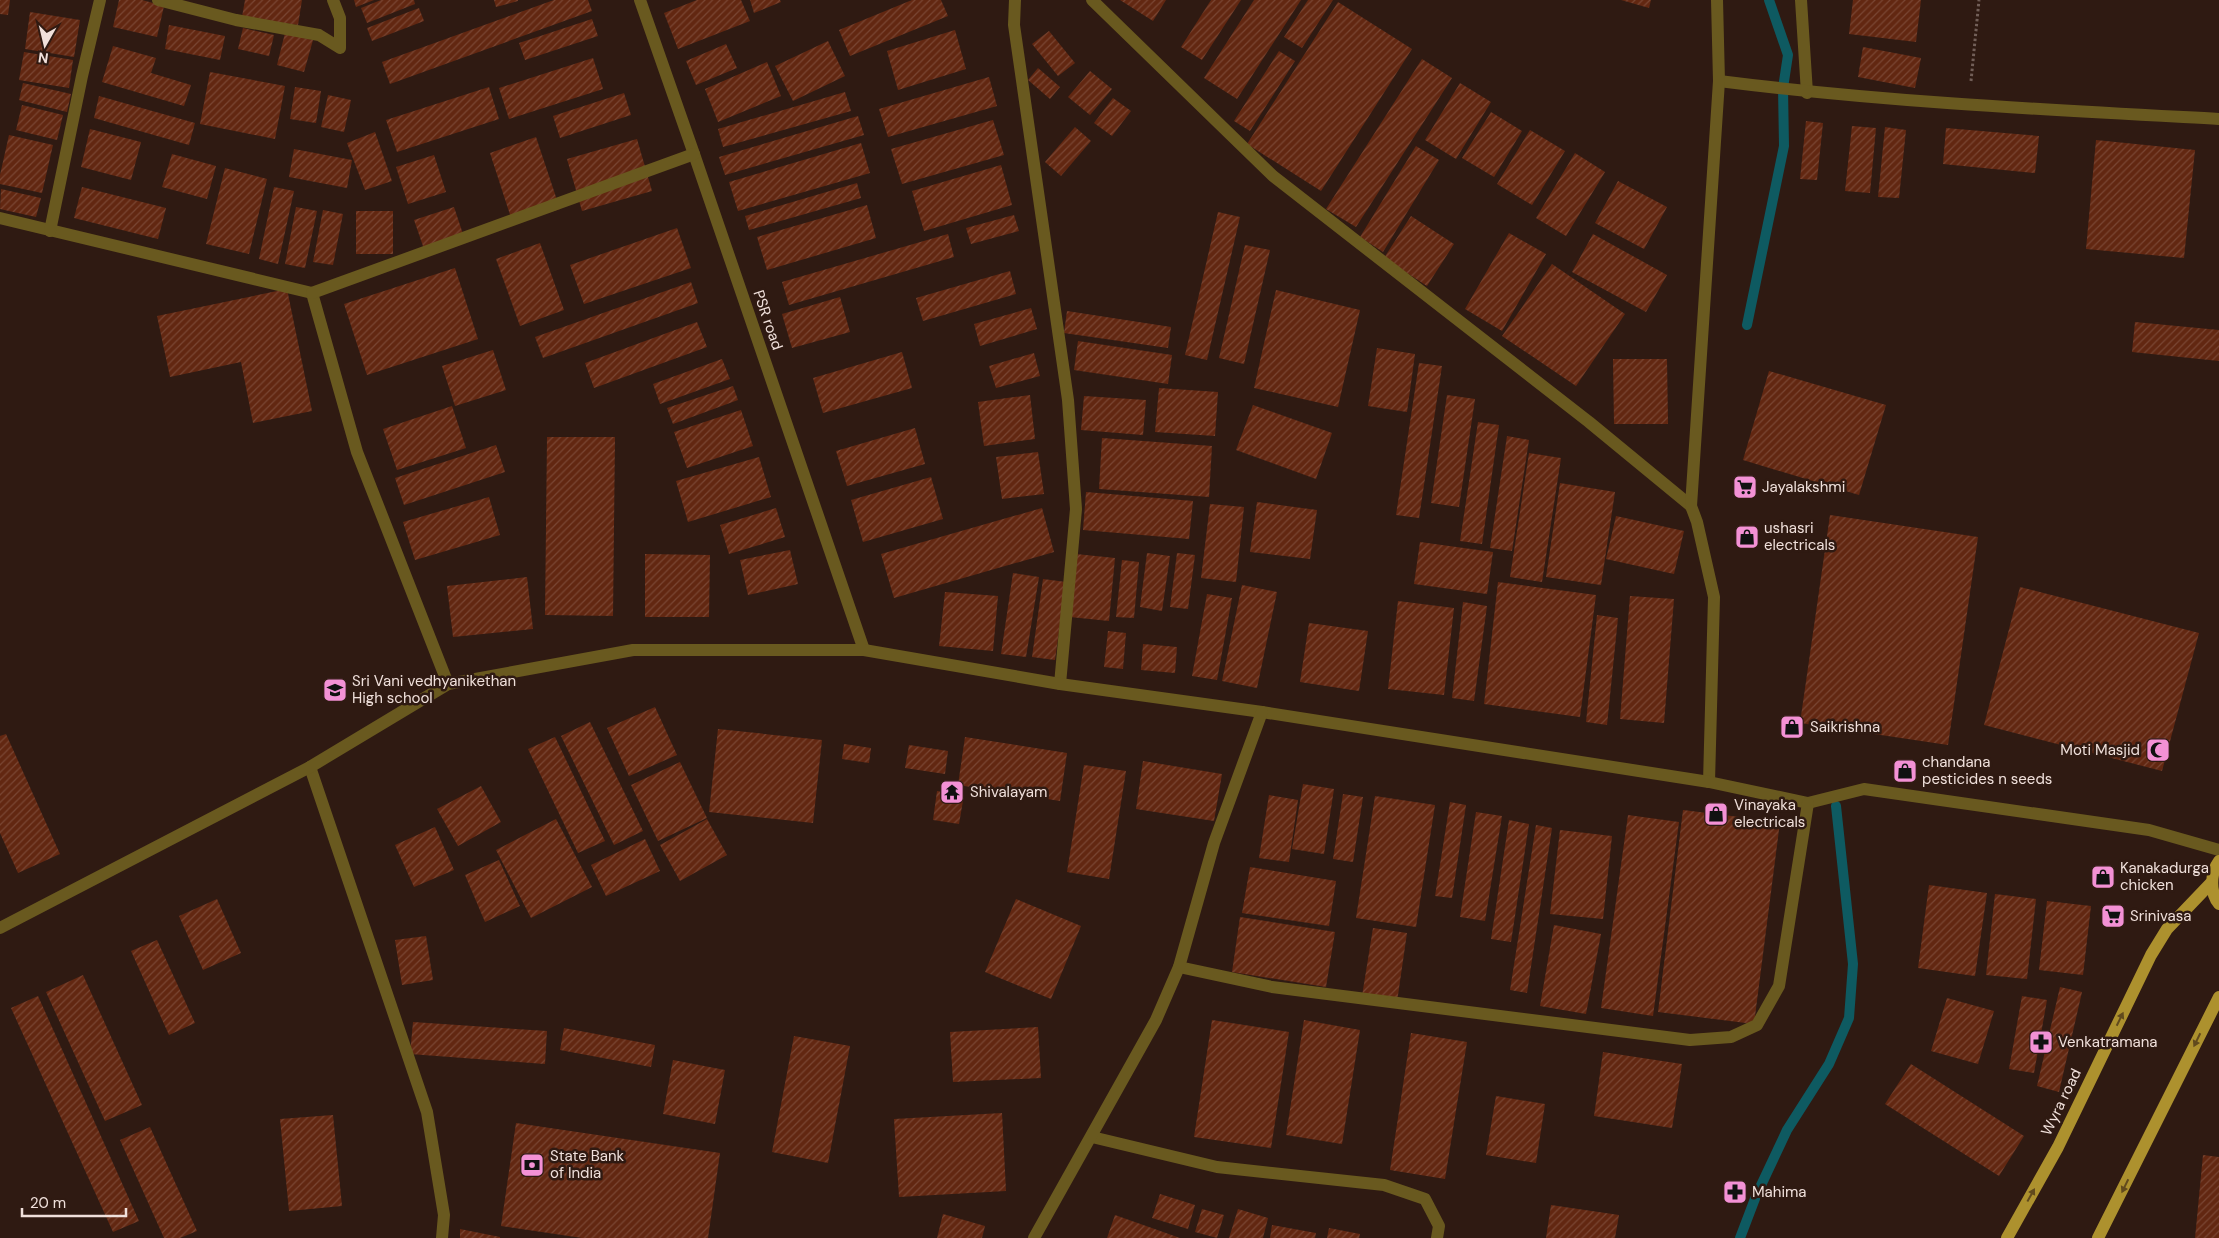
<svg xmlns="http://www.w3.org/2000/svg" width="2219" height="1238" viewBox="0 0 2219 1238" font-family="'DM Sans',sans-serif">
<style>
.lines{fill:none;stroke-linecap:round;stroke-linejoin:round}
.stream{stroke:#0e5a61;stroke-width:10}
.building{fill:url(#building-hatch)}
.path{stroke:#725f58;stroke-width:3;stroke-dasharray:2.5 2.5;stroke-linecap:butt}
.minor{stroke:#69591f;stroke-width:12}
.major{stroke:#ad912e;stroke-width:12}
.oneway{fill:#614a1d}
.labels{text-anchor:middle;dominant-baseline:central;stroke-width:5;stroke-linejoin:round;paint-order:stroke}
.street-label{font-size:15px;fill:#f0e0db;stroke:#2f1a12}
.poi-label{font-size:15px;fill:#f0e0db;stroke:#2f1a12;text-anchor:start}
</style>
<defs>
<pattern id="building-hatch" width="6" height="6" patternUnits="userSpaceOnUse" patternTransform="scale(1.25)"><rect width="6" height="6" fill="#622711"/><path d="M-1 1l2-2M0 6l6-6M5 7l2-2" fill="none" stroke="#794633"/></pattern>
</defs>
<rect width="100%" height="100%" fill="#2f1a12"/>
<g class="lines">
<g class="stream">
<polyline points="1747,325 1784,146 1783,88 1788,55 1769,0"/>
<polyline points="1740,1238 1756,1196 1787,1130 1829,1064 1849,1018 1853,964 1836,806"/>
</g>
</g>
<g class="building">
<polygon points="0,0 10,0 8,15 0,14"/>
<polygon points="119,0 142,0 164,6 157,37 113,27"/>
<polygon points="245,0 302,0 298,25 242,17"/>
<polygon points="354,0 374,0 356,7"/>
<polygon points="381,0 414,0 415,4 367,23 361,8"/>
<polygon points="494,0 518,0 518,1 496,7"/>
<polygon points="554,0 588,0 592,11 390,84 382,62"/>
<polygon points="697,0 741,0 750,21 678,49 664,13"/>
<polygon points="750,0 780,0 781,2 754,13"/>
<polygon points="912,0 941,0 948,16 850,56 839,30"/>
<polygon points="1120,0 1166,0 1153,21"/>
<polygon points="1211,0 1241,0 1202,60 1181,47"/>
<polygon points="1254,0 1301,0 1237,99 1204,78"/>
<polygon points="1308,0 1333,0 1302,48 1284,37"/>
<polygon points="1621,0 1651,0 1649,8"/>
<polygon points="1853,0 1921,0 1916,42 1849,34"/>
<polygon points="1338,2 1412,49 1321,191 1247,144"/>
<polygon points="419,8 424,21 372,41 367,28"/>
<polygon points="30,12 80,20 74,57 25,49"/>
<polygon points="592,19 598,36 525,60 519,43"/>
<polygon points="169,25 225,36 220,60 165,49"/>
<polygon points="243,28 274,35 269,56 238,49"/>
<polygon points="955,30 966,69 898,90 887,51"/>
<polygon points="1049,31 1075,63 1058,76 1032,44"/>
<polygon points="285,33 313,40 304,72 277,65"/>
<polygon points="828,41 845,76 793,101 775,66"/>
<polygon points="726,44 737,68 696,85 686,61"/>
<polygon points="113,46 156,58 151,73 191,85 184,106 102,82"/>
<polygon points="1863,47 1921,58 1915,88 1858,77"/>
<polygon points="1279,51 1295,61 1250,131 1234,121"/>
<polygon points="24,52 73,60 69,88 19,80"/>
<polygon points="593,58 603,89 509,119 499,88"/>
<polygon points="1422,59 1452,78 1356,227 1326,209"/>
<polygon points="767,62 781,96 718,122 705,89"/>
<polygon points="1038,68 1060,87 1050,99 1028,80"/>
<polygon points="1090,71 1112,89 1090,115 1068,97"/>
<polygon points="210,72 285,86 275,139 200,124"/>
<polygon points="989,77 997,106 888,137 879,109"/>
<polygon points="23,83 71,94 67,112 19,100"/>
<polygon points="1460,83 1491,102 1456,159 1425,140"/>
<polygon points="295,87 321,91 316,123 290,119"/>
<polygon points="489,87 499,119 397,152 386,120"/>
<polygon points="845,92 851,111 723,147 718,129"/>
<polygon points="624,93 631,115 560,138 553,116"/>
<polygon points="328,95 351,100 344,132 321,127"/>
<polygon points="99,96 195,123 189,145 94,118"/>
<polygon points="1113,98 1131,111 1112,136 1094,123"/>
<polygon points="22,105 63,115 57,140 16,130"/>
<polygon points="1491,112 1522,131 1494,177 1462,158"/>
<polygon points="858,116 864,135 725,175 719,157"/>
<polygon points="993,120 1004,155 902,184 891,149"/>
<polygon points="1806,121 1823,123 1817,180 1800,179"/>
<polygon points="1852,126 1876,128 1870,193 1845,191"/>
<polygon points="1075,127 1091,141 1061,176 1045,162"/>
<polygon points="1885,127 1906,130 1899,198 1878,197"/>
<polygon points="1946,128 2039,136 2035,173 1943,164"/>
<polygon points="90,129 141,142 131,180 81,167"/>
<polygon points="1530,130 1565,151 1532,205 1497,184"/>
<polygon points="375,132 392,181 365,190 347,143"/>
<polygon points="9,135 53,145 42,193 0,184 0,175"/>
<polygon points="536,137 560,209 513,224 490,153"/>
<polygon points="637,139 652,191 582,211 567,159"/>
<polygon points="2096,140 2195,150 2184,258 2086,249"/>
<polygon points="861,143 870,173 738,211 729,182"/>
<polygon points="1416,146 1439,160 1383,252 1360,237"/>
<polygon points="294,149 352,160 347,188 289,177"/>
<polygon points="1575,153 1605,172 1566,236 1536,218"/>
<polygon points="172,154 216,166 207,199 162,187"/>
<polygon points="434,155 446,192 408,204 396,167"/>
<polygon points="1001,165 1012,205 924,231 912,191"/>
<polygon points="225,168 267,179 249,254 206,244"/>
<polygon points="1618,181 1667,207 1644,249 1595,223"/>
<polygon points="857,183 861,198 749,230 745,216"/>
<polygon points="82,187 166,208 158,239 74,218"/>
<polygon points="274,187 294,191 278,264 259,259"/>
<polygon points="1,189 41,198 36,217 0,209"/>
<polygon points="867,205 876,238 767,270 757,237"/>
<polygon points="296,207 317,211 305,268 285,264"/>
<polygon points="454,207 464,237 424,249 414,220"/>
<polygon points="323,210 343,214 333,265 313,262"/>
<rect x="356" y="211" width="37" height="43"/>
<polygon points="1218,212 1240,217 1207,360 1185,355"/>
<polygon points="1014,215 1019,231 971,244 966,228"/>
<polygon points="1411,216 1454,244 1427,286 1384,258"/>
<polygon points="677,228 691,268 584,304 570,265"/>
<polygon points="1509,233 1546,254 1502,331 1465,309"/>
<polygon points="948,234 954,257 789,305 782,282"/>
<polygon points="1593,234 1667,275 1646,312 1572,272"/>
<polygon points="540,243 564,310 520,326 496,259"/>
<polygon points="1245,245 1270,250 1244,364 1219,358"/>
<polygon points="1552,264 1625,314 1576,386 1502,336"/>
<polygon points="455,268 478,339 367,375 344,304"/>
<polygon points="1010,271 1016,294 923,321 916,298"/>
<polygon points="691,282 698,303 543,358 535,337"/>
<polygon points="287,289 312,411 253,423 241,362 170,377 157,316"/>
<polygon points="1276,290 1360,310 1338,407 1254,388"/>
<polygon points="840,297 850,332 792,348 782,314"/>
<polygon points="1031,308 1037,329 980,346 974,324"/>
<polygon points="1067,311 1171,327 1168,348 1064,333"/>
<polygon points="697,322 707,347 594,388 585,363"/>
<polygon points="2135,322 2219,330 2219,361 2132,352"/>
<polygon points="1078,341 1172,355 1168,384 1074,370"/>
<polygon points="1377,348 1415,354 1407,412 1368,406"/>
<polygon points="493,350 506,390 455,406 442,366"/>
<polygon points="902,352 912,388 823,413 813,378"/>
<polygon points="1034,353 1040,376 996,388 989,366"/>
<polygon points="722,359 730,379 660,404 653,384"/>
<polygon points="1613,359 1667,359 1668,424 1614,424"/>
<polygon points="1419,363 1442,366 1419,518 1396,515"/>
<polygon points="1769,371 1886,405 1859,495 1743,460"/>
<polygon points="733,386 738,400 673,424 667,408"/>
<polygon points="1159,388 1218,392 1215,436 1155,432"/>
<polygon points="1030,395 1035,439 984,446 978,402"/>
<polygon points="1447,395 1475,399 1459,507 1431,503"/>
<polygon points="1084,396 1146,400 1143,435 1081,430"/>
<polygon points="1253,405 1332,433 1316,479 1236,450"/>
<polygon points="452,406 466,448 397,470 383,429"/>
<polygon points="741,410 753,446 687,468 674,432"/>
<polygon points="1478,422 1499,425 1482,544 1460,541"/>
<polygon points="915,428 925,464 847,486 836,451"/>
<polygon points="1507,436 1529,440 1512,551 1490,548"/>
<polygon points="547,437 615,437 613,616 545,615"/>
<polygon points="1102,438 1212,446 1209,497 1099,489"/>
<polygon points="496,445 505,472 404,505 395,478"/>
<polygon points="1038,452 1044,494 1002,499 996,457"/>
<polygon points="1529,453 1561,458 1542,582 1510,577"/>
<polygon points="759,457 771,497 688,522 676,481"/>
<polygon points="931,477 943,519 863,542 851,500"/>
<polygon points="1560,483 1615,492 1601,585 1546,577"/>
<polygon points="1086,492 1193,501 1189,539 1083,530"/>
<polygon points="489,497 500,535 415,560 403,522"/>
<polygon points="1257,502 1317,510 1310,559 1250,552"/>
<polygon points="1210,504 1244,507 1236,582 1201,578"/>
<polygon points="776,508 785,537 729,554 720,525"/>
<polygon points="1042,508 1054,552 894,598 881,554"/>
<polygon points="1830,515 1978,537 1948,745 1800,723"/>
<polygon points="1616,516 1684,531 1674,574 1606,559"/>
<polygon points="1420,542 1493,552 1487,594 1414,584"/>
<polygon points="790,550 798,584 748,595 740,560"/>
<polygon points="1147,553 1170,556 1162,611 1140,607"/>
<polygon points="1177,553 1195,555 1188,609 1170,607"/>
<polygon points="645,554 710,555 709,617 645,617"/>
<polygon points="1076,554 1115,558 1109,621 1070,617"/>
<polygon points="1122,560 1139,562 1134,618 1116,617"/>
<polygon points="1013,573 1039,577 1026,657 1001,654"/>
<polygon points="527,577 533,629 453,637 447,586"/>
<polygon points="1043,579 1066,582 1055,660 1032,657"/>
<polygon points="1498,582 1596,595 1580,717 1484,704"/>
<polygon points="1242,585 1277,592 1257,688 1222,681"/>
<polygon points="2020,587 2199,633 2162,771 1984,725"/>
<polygon points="945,592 998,596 993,651 939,646"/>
<polygon points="1207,594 1232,598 1217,680 1192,676"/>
<polygon points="1630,596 1674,599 1664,723 1620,719"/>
<polygon points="1398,601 1454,608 1444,695 1388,689"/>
<polygon points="1463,602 1487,606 1474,701 1452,698"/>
<polygon points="1597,615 1618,618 1607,725 1586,722"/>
<polygon points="1309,623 1368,631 1359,691 1300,682"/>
<polygon points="1108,631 1126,633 1123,669 1104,667"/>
<polygon points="1143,644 1177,647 1175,673 1141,670"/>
<polygon points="655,707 677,755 629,776 607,728"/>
<polygon points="590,722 643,831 614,845 561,736"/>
<polygon points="718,729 822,740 813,823 709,812"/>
<polygon points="6,734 60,854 18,873 0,833 0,736"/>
<polygon points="555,737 605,841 578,853 528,749"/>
<polygon points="965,737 1067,753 1060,801 958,785"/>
<polygon points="844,744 871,748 869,763 842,759"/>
<polygon points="909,745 948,751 945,774 905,768"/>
<polygon points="1143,761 1222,774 1214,821 1136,809"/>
<polygon points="680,762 707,818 658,841 631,785"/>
<polygon points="1084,765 1126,771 1109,879 1067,872"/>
<polygon points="1303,784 1334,789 1324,854 1292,849"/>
<polygon points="481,786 501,822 458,846 437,809"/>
<polygon points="937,791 964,795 959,824 933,820"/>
<polygon points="1343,794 1363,797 1353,862 1333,859"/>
<polygon points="1269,795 1298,800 1289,862 1259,858"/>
<polygon points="1375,796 1435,805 1416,927 1356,918"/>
<polygon points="1450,802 1466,805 1452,898 1435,896"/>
<polygon points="1683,810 1780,822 1754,1024 1658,1012"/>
<polygon points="1476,812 1502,816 1485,921 1460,917"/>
<polygon points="1628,815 1679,822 1653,1016 1601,1008"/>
<polygon points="556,819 592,887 531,918 496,850"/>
<polygon points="707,819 727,855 680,881 660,845"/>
<polygon points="1509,820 1529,824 1511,942 1491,939"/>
<polygon points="1536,825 1552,828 1527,993 1510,990"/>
<polygon points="435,827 454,870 414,887 395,845"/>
<polygon points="1560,830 1612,836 1603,919 1550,914"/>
<polygon points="645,839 660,871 606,896 591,865"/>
<polygon points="499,860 520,906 485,922 465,875"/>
<polygon points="1250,867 1336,881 1329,926 1242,913"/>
<polygon points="1929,885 1987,893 1975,976 1918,968"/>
<polygon points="1995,894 2036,899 2027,979 1986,975"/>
<polygon points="217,899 241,953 203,970 179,916"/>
<polygon points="1016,899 1081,926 1051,999 985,972"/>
<polygon points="2047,901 2091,906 2083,975 2039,970"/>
<polygon points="1240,917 1335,932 1326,987 1232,972"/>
<polygon points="1554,925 1601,934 1586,1014 1540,1006"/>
<polygon points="1373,928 1407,933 1397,1002 1362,996"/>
<polygon points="426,936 433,980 402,985 395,940"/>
<polygon points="157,940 195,1023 169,1035 131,951"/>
<polygon points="83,975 142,1105 105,1121 46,992"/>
<polygon points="2060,987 2082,992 2059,1092 2037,1086"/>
<polygon points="38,996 139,1221 113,1232 11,1008"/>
<polygon points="2022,996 2047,1000 2034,1073 2009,1069"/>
<polygon points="1947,998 1994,1011 1978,1064 1931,1051"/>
<polygon points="1212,1020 1289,1032 1271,1148 1194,1137"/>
<polygon points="1304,1020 1360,1030 1342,1144 1286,1135"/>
<polygon points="413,1022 547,1031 545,1064 410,1054"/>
<polygon points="1038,1027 1041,1078 953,1082 950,1032"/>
<polygon points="564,1028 655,1045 651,1067 560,1050"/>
<polygon points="1411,1033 1467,1042 1445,1179 1390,1170"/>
<polygon points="794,1036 850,1046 828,1163 772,1152"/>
<polygon points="1603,1052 1682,1064 1672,1128 1594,1116"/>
<polygon points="673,1060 725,1070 715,1124 663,1114"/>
<polygon points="1911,1064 2024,1136 1999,1176 1885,1104"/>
<polygon points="1496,1096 1545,1104 1536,1163 1486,1155"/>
<polygon points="1002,1113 1006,1191 899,1197 894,1119"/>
<polygon points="333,1115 342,1206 289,1211 280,1119"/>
<polygon points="516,1123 720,1153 708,1238 582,1238 501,1226"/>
<polygon points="150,1127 197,1231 180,1238 164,1238 120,1140"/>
<polygon points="2203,1155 2219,1157 2219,1238 2195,1238"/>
<polygon points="1160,1194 1195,1205 1188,1229 1152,1218"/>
<polygon points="1551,1205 1619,1215 1615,1238 1546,1238"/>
<polygon points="1202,1209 1224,1215 1217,1238 1195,1232"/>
<polygon points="1238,1209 1268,1218 1263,1238 1229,1238"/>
<polygon points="943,1214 985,1226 982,1238 937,1238"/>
<polygon points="1115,1215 1180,1238 1107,1238"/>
<polygon points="1272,1225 1316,1233 1315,1238 1270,1238"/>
<polygon points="1329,1228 1360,1234 1359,1238 1327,1238"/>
<polygon points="460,1229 500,1237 500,1238 460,1238"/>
</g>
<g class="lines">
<polyline class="path" points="1971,81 1979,0"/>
<g class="minor">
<polyline points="158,0 236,20 319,35 340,48 340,18 333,0"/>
<polyline points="640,0 694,154 864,650"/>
<polyline points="1015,0 1014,25 1068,400 1076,509 1060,684"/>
<polyline points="1092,0 1273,176 1589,422 1691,506"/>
<polyline points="1801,0 1807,93"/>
<path d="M1719 81C1885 102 2052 110 2219 119"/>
<polyline points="0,218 312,293 357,452 448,684"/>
<polyline points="50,231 82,76 100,0"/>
<polyline points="312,293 694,154"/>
<polyline points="310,767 427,1112 444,1215 442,1238"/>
<polyline points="1709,782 1714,597 1697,522 1691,506 1719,81 1717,0"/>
<polyline points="0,928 310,767 448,684 633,650 864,650 1060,684 1262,712 1709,782 1808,803 1864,789 2149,830 2219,850"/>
<polyline points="1179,967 1272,987 1690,1040 1731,1037 1757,1025 1779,986 1808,803"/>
<polyline points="1092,1137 1217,1167 1384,1185 1425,1199 1439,1226 1437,1238"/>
<polyline points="1034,1238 1156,1020 1179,967 1214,843 1262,712"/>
</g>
<g class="major">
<path d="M2219 861C2210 873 2210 893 2219 904"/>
<polyline points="2007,1238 2058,1147 2151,955 2167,929 2211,883"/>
<polyline points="2098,1238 2219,997"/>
</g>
</g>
<defs><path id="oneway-solid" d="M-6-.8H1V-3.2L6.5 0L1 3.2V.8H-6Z" transform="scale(1.25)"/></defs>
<g class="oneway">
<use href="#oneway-solid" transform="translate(2120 1019) rotate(-64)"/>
<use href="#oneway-solid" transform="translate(2197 1040) rotate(116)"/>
<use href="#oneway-solid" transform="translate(2125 1186) rotate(116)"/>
<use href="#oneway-solid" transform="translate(2031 1195) rotate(-61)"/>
</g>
<defs>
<g id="supermarket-square" transform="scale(1.25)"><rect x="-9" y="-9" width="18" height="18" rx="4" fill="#f391d5" stroke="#2f1a12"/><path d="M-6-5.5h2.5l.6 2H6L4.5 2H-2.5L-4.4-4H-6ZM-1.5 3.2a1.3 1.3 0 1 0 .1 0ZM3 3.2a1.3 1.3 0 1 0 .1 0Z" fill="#111"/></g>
<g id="shop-square" transform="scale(1.25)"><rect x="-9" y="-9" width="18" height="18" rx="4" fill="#f391d5" stroke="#2f1a12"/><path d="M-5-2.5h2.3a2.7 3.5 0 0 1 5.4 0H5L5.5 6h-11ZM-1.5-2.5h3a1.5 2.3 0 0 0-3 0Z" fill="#111"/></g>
<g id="school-square" transform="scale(1.25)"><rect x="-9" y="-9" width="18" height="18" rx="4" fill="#f391d5" stroke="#2f1a12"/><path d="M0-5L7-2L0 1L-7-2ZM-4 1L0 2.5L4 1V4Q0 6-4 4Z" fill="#111"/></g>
<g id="mosque-square" transform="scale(1.25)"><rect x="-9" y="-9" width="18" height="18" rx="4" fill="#f391d5" stroke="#2f1a12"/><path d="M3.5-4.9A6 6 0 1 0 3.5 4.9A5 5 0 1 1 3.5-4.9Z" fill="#111"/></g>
<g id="temple-square" transform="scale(1.25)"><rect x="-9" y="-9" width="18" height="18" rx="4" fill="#f391d5" stroke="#2f1a12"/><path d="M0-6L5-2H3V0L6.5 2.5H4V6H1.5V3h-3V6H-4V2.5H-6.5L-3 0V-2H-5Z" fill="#111"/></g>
<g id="pharmacy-square" transform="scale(1.25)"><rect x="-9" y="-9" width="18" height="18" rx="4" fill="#f391d5" stroke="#2f1a12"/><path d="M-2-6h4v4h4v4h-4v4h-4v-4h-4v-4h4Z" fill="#111"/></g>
<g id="bank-square" transform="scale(1.25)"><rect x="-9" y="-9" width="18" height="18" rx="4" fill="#f391d5" stroke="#2f1a12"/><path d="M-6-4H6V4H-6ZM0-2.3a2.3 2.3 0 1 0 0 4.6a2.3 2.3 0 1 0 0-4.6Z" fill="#111"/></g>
</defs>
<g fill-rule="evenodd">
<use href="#supermarket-square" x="1745" y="487"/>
<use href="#shop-square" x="1747" y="537"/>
<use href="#school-square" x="335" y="690"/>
<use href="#shop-square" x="1792" y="727"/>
<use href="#mosque-square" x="2158" y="750"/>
<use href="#shop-square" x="1905" y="771"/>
<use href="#temple-square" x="952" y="792"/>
<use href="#shop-square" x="1716" y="814"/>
<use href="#shop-square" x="2103" y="877"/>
<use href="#supermarket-square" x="2113" y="916"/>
<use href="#pharmacy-square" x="2041" y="1042"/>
<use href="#bank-square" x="532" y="1165"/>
<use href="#pharmacy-square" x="1735" y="1192"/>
</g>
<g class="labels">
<g class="street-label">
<text transform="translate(768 320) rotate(71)">PSR road</text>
<text transform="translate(2061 1102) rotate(-64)">Wyra road</text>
</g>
<g class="poi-label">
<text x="1762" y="487">Jayalakshmi</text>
<text x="1764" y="528">ushasri<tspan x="1764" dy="17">electricals</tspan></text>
<text x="352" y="681">Sri Vani vedhyanikethan<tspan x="352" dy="17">High school</tspan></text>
<text x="1810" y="727">Saikrishna</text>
<text x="2140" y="750" text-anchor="end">Moti Masjid</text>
<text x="1922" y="762">chandana<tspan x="1922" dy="17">pesticides n seeds</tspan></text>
<text x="970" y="792">Shivalayam</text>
<text x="1734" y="805">Vinayaka<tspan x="1734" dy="17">electricals</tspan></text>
<text x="2120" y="868">Kanakadurga<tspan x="2120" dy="17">chicken</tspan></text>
<text x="2130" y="916">Srinivasa</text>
<text x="2058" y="1042">Venkatramana</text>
<text x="550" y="1156">State Bank<tspan x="550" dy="17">of India</tspan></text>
<text x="1752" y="1192">Mahima</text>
</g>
</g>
<g transform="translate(45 45) rotate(188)" stroke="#2f1a12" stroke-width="4" paint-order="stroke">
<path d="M0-4L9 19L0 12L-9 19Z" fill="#f0e0db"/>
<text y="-8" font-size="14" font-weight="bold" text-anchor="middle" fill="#f0e0db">N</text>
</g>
<path d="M22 1208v8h104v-8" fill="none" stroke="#f0e0db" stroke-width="2.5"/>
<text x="30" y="1208" font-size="15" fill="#f0e0db" stroke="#2f1a12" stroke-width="4" paint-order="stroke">20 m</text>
</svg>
